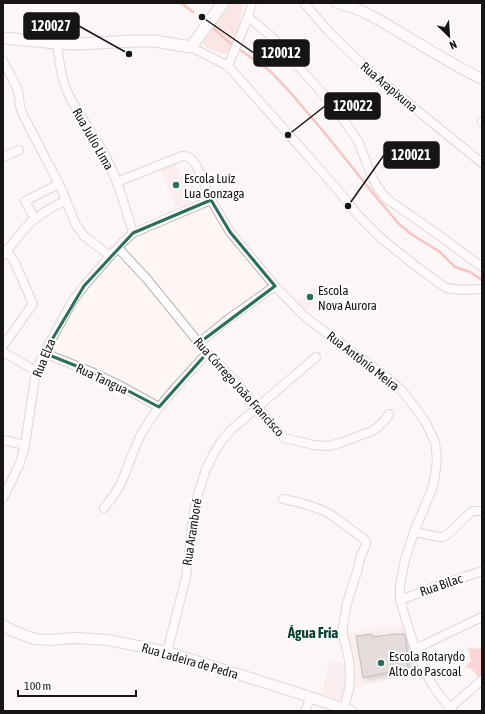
<svg xmlns="http://www.w3.org/2000/svg" width="485" height="714" viewBox="0 0 485 714" font-family="'Asap Condensed',sans-serif">
<style>
.built{fill:#f7e7e5}
.green{fill:#f8d3d0}
.forest{fill:#f8afaa}
.lines{fill:none;stroke-linecap:round;stroke-linejoin:round}
.stream{stroke:#e68d89;stroke-width:2.5}
.building{fill:#c3bcbb;stroke:#7d7777;filter:url(#shadow)}
.minor-casing{stroke:#b9b2b1;stroke-width:10}
.tertiary-casing{stroke:#b9b2b1;stroke-width:12}
.secondary-casing{stroke:#b9b2b1;stroke-width:13}
.minor{stroke:#fff;stroke-width:8}
.tertiary{stroke:#fff;stroke-width:10}
.secondary{stroke:#fff;stroke-width:11}
.marked{fill:none;stroke:#2c6d5c;stroke-width:3;stroke-linejoin:round}
.poi-dot{fill:#2c6d5c;stroke:#fff;stroke-width:1.5}
.labels{text-anchor:middle;dominant-baseline:central;stroke-width:4;stroke-linejoin:round;paint-order:stroke}
.street-label{font-size:13px;fill:#171414;stroke:#fff}
.poi-label{font-size:13px;fill:#171414;stroke:#fff;text-anchor:start}
.quarter-label{font-size:15px;font-weight:bold;fill:#094134;stroke:#fff}
.leader{fill:none;stroke:#171414;stroke-width:1.5}
.callout-dot{fill:#171414;stroke:#fff;stroke-width:1.5}
.callout{fill:#171414;stroke:#171414;stroke-width:1.5}
.callout-label{font-size:14px;text-anchor:middle;font-weight:bold;fill:#fff}
</style>
<defs>
<filter id="shadow"><feDropShadow dx="4.5" dy="2.5" stdDeviation="2" flood-color="#0004"/></filter>
</defs>
<rect width="100%" height="100%" fill="#fdf6f5"/>
<g class="built">
<polygon points="176,163 192,202 175,208 161,168"/>
<polygon points="316,285 324,290 304,312 296,304"/>
<polygon points="406,625 412,671 357,687 348,702 322,694 328,662 351,664 346,633"/>
</g>
<polygon class="green" points="231,3 242,3 243,7 237,35 229,52 227,54 224,54 207,48 204,45 203,42 208,32"/>
<path class="forest" d="M468 647 476 649 482 647V684C478 677 474 668 465 667L471 661Z"/>
<g class="lines">
<g class="stream">
<polyline points="181,3 193,12"/>
<polyline points="214,29 231,44"/>
<polyline points="240,50 256,61 270,71 290,92 328,137 372,192 399,224 411,234 440,252 455,267 470,272 482,280"/>
</g>
</g>
<polygon class="building" points="372,634 373,637 394,634 405,634 407,653 405,654 408,668 363,678 356,636"/>
<g class="lines">
<g class="minor-casing">
<g id="minor">
<polyline points="304,3 330,33 375,76 482,163"/>
<polyline points="248,17 271,36 333,105 358,141 372,177 378,188 387,199 433,231 482,267"/>
<path d="M57 43C59 58 60 72 65 86 74 111 93 131 105 155 118 180 125 207 133 233"/>
<polyline points="191,47 228,66 337,189 357,214 382,239 417,267 446,288 461,290 482,289"/>
<polyline points="3,61 15,84 18,90 20,106 23,115 59,184 76,225 84,236 110,256"/>
<polyline points="228,66 248,17 252,3"/>
<polyline points="482,121 482,122"/>
<polyline points="3,157 19,150"/>
<path d="M117 182 182 156C190 156 194 161 197 167L211 200 230 232 275 286 302 314 313 323 387 377 404 393 425 421 435 442 437 458 435 476 432 489 414 532 405 560 400 585V600L415 649 426 673 435 689 452 711"/>
<polyline points="35,219 25,201 59,184"/>
<polyline points="118,248 147,279 207,353 229,375 284,438 314,445 328,446 340,443 372,431 378,427 385,420 389,414"/>
<path d="M3 256C13 243 23 228 36 218 45 211 55 206 66 200"/>
<polyline points="199,343 227,320 275,286"/>
<polyline points="3,346 33,304 15,263 7,250"/>
<polyline points="3,352 36,371"/>
<polyline points="44,353 94,373 119,385 159,407"/>
<polyline points="3,440 25,445"/>
<polyline points="3,498 11,482 20,463 25,445 36,371 44,353 72,302 84,286 110,256 124,241 133,233 211,200"/>
<path d="M283 499C299 502 315 506 330 514L364 539 366 542V545L361 555 357 572 347 603 343 626V634L349 660 350 676 349 689 344 709"/>
<path d="M104 508C110 500 116 493 120 485 129 467 133 448 143 431 160 402 185 378 207 353"/>
<polyline points="414,532 440,537 443,537 448,534 471,512 474,511 482,511"/>
<polyline points="400,600 438,586 482,571"/>
<polyline points="415,649 482,617"/>
<polyline points="167,652 186,577 194,511 199,491 206,469 214,453 222,440 232,429 316,357"/>
<polyline points="450,708 482,680"/>
<polyline points="305,711 311,697"/>
</g>
</g>
<g class="tertiary-casing">
<g id="tertiary">
<path d="M337 3C361 8 383 22 404 35 430 50 455 66 482 79"/>
<polyline points="3,625 13,631 35,639 49,640 76,638 108,640 167,652 298,693 351,711"/>
</g>
</g>
<g class="secondary-casing">
<polyline id="secondary" points="3,38 57,43 77,44 135,41 154,41 191,47 223,3"/>
</g>
<use href="#minor" class="minor"/>
<use href="#tertiary" class="tertiary"/>
<use href="#secondary" class="secondary"/>
</g>
<path d="M0 0H485V714H0ZM211 200 230 232 275 286 199 343 207 353 159 407 94 373 44 353 84 286 133 233Z" fill="#fdf6f5" fill-opacity=".55" fill-rule="evenodd"/>
<path class="marked" d="M211 200 230 232 275 286 199 343 207 353 159 407 94 373 44 353 84 286 133 233Z"/>
<g class="poi-dot">
<circle cx="176" cy="185" r="4"/>
<circle cx="310" cy="297" r="4"/>
<circle cx="381" cy="663" r="4"/>
</g>
<g class="labels">
<g class="street-label">
<text transform="translate(389 87) rotate(40)">Rua Arapixuna</text>
<text transform="translate(93 139) rotate(60)">Rua Julio Lima</text>
<text transform="translate(44 358) rotate(-68)">Rua Elza</text>
<text transform="translate(363 361) rotate(38)">Rua Antônio Meira</text>
<text transform="translate(102 379) rotate(25)">Rua Tangua</text>
<text transform="translate(239 387) rotate(48)">Rua Córrego João Francisco</text>
<text transform="translate(192 532) rotate(-81)">Rua Aramboré</text>
<text transform="translate(441 585) rotate(-19)">Rua Bilac</text>
<text transform="translate(190 661) rotate(16)">Rua Ladeira de Pedra</text>
</g>
<g class="poi-label">
<text x="184" y="178">Escola Luiz<tspan x="184" dy="15">Lua Gonzaga</tspan></text>
<text x="318" y="290">Escola<tspan x="318" dy="15">Nova Aurora</tspan></text>
<text x="389" y="656">Escola Rotarydo<tspan x="389" dy="15">Alto do Pascoal</tspan></text>
</g>
<g class="quarter-label">
<text x="313" y="632">Água Fria</text>
</g>
</g>
<path class="leader" d="M129 54L79 26M202 17L254 53M288 135L325 106M348 206L384 155"/>
<g class="callout-dot">
<circle cx="129" cy="54" r="4"/>
<circle cx="202" cy="17" r="4"/>
<circle cx="288" cy="135" r="4"/>
<circle cx="348" cy="206" r="4"/>
</g>
<g class="callout">
<rect x="24" y="13" width="55" height="26" rx="4"/>
<rect x="254" y="40" width="55" height="26" rx="4"/>
<rect x="325" y="93" width="55" height="26" rx="4"/>
<rect x="384" y="142" width="55" height="26" rx="4"/>
</g>
<g class="callout-label">
<text x="51" y="31">120027</text>
<text x="281" y="58">120012</text>
<text x="353" y="111">120022</text>
<text x="411" y="160">120021</text>
</g>
<rect width="485" height="714" fill="none" stroke="#171414" stroke-width="8"/>
<g transform="translate(449 36) rotate(155)" stroke="#ffffff" stroke-width="3" paint-order="stroke">
<path d="M0-3L7 15L0 10L-7 15Z" fill="#171414"/>
<text y="-6" font-size="11" font-weight="bold" text-anchor="middle" fill="#171414">N</text>
</g>
<path d="M18 690v6h118v-6" fill="none" stroke="#171414" stroke-width="2"/>
<text x="24" y="690" font-size="12" fill="#171414" stroke="#ffffff" stroke-width="3" paint-order="stroke">100 m</text>
</svg>
